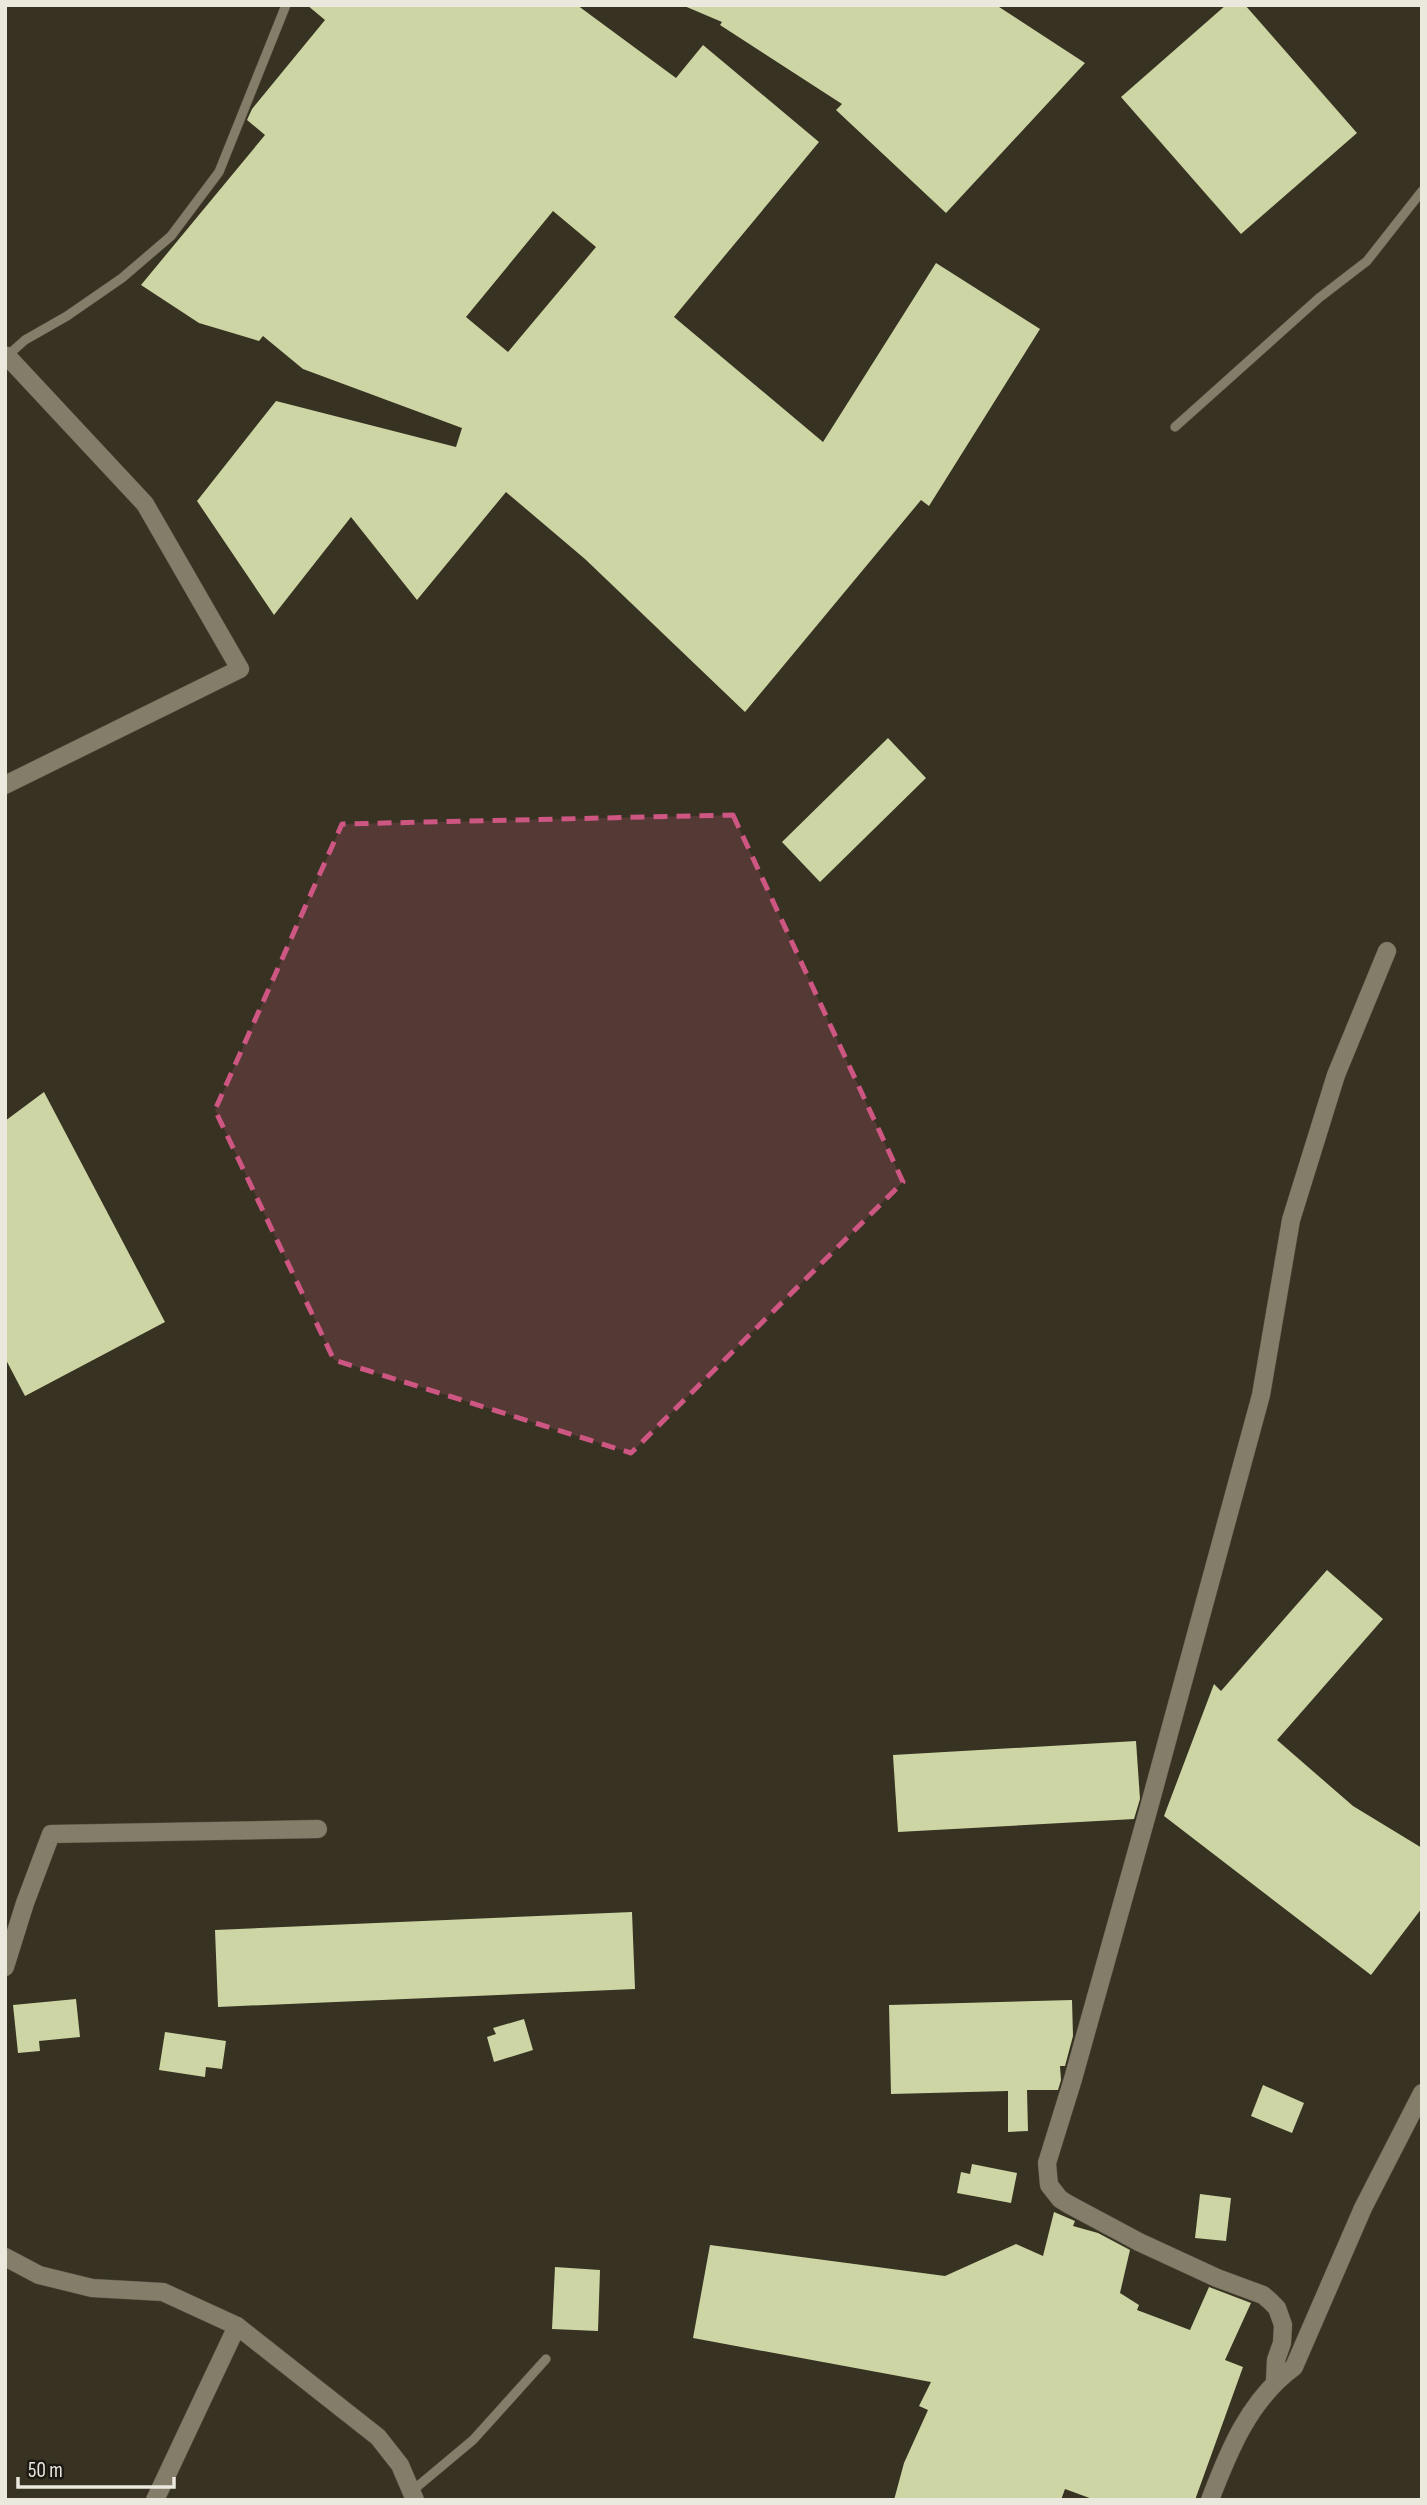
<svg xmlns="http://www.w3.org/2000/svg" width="1427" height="2505" viewBox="0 0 1427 2505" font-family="'Sofia Sans Condensed',sans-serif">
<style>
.building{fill:#ccd5a3;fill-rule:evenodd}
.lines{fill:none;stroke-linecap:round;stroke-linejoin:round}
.service-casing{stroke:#545041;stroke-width:10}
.minor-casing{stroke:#545041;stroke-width:19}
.service{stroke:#837d6a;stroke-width:9}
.minor{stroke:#837d6a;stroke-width:18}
.marked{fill:#ce5682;fill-opacity:0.2;stroke:#ce5682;stroke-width:5;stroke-dasharray:14 9;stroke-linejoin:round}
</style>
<rect width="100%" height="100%" fill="#373222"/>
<g class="building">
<path d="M307 5H577L676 78 703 45 819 142 674 317 823 442 936 263 1040 329 929 506 921 500 745 712 585 559 506 492 417 600 351 517 274 615 197 501 276 401 456 447 462 428 303 369 263 336 259 341 199 323 141 285 265 135 247 120 252 109 325 20ZM553 211 596 247 508 352 466 317Z"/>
<polygon points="682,5 996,5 1085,63 946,213 836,110 842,104 720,25 722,22"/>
<polygon points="1226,5 1245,5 1357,133 1241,234 1121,97"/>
<polygon points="888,738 926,778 820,882 782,842"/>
<polygon points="44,1092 165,1322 25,1396 5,1358 5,1121"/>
<polygon points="1327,1570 1383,1619 1277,1740 1353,1806 1422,1848 1422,1908 1371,1975 1164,1816 1214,1684 1221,1691"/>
<polygon points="1136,1741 1140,1799 1134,1819 898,1832 893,1755"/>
<polygon points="632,1912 635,1989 218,2007 215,1930"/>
<polygon points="76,1999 80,2037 39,2041 40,2051 18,2053 13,2005"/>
<polygon points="1072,2000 1073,2036 1065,2066 1060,2066 1061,2080 1058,2090 1027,2090 1028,2131 1008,2132 1008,2091 891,2094 889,2005"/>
<polygon points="524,2019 533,2050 494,2062 487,2037 496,2034 493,2028"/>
<polygon points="165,2032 226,2041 222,2069 206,2067 205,2077 159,2070"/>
<polygon points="1263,2085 1304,2103 1292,2133 1251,2116"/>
<polygon points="972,2164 1017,2173 1011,2203 957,2193 961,2172 970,2174"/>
<polygon points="1200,2194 1231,2198 1226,2241 1195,2238"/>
<polygon points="1054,2212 1075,2221 1073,2226 1098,2233 1130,2250 1120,2293 1139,2305 1137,2310 1190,2330 1209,2287 1251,2303 1225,2360 1243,2367 1195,2500 1095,2500 1065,2489 1061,2500 894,2500 904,2463 928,2410 919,2406 931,2382 693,2338 710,2245 945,2276 1016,2244 1043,2256"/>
<polygon points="555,2267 600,2270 598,2331 552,2329"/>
</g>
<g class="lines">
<g class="service-casing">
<g id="service">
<polyline points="7,356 25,340 67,316 122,278 171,236 219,172 286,5"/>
<polyline points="1175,427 1319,298 1367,261 1422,191"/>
<polyline points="412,2491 473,2440 546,2359"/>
</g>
</g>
<g class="minor-casing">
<g id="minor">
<polyline points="5,357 7,356 145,504 240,669 5,785"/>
<polyline points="5,1967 25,1903 51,1834 318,1829"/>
<polyline points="5,2257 39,2275 92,2288 163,2292 237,2326 378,2437 400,2465 415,2500"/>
<polyline points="1275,2381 1276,2360 1282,2343 1283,2325 1277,2308 1270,2301 1263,2295 1217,2278 1139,2242 1068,2204 1060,2199 1049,2185 1047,2163 1073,2079 1148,1811 1261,1395 1291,1220 1336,1075 1387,951"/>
<polyline points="155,2500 237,2326"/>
<path d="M1210 2500C1229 2450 1250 2399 1294 2367L1363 2208 1422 2093"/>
</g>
</g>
<use href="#service" class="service"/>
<use href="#minor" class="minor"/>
</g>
<path class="marked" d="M733 815 903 1182 631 1453 334 1360 215 1110 342 824Z"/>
<rect width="1427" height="2505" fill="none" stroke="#ebe8de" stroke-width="14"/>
<path d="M18 2477v10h156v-10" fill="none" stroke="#ebe8de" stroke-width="3.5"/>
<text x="28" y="2477" font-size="21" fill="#ebe8de" stroke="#1c1a13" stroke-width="5" paint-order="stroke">50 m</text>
</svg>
